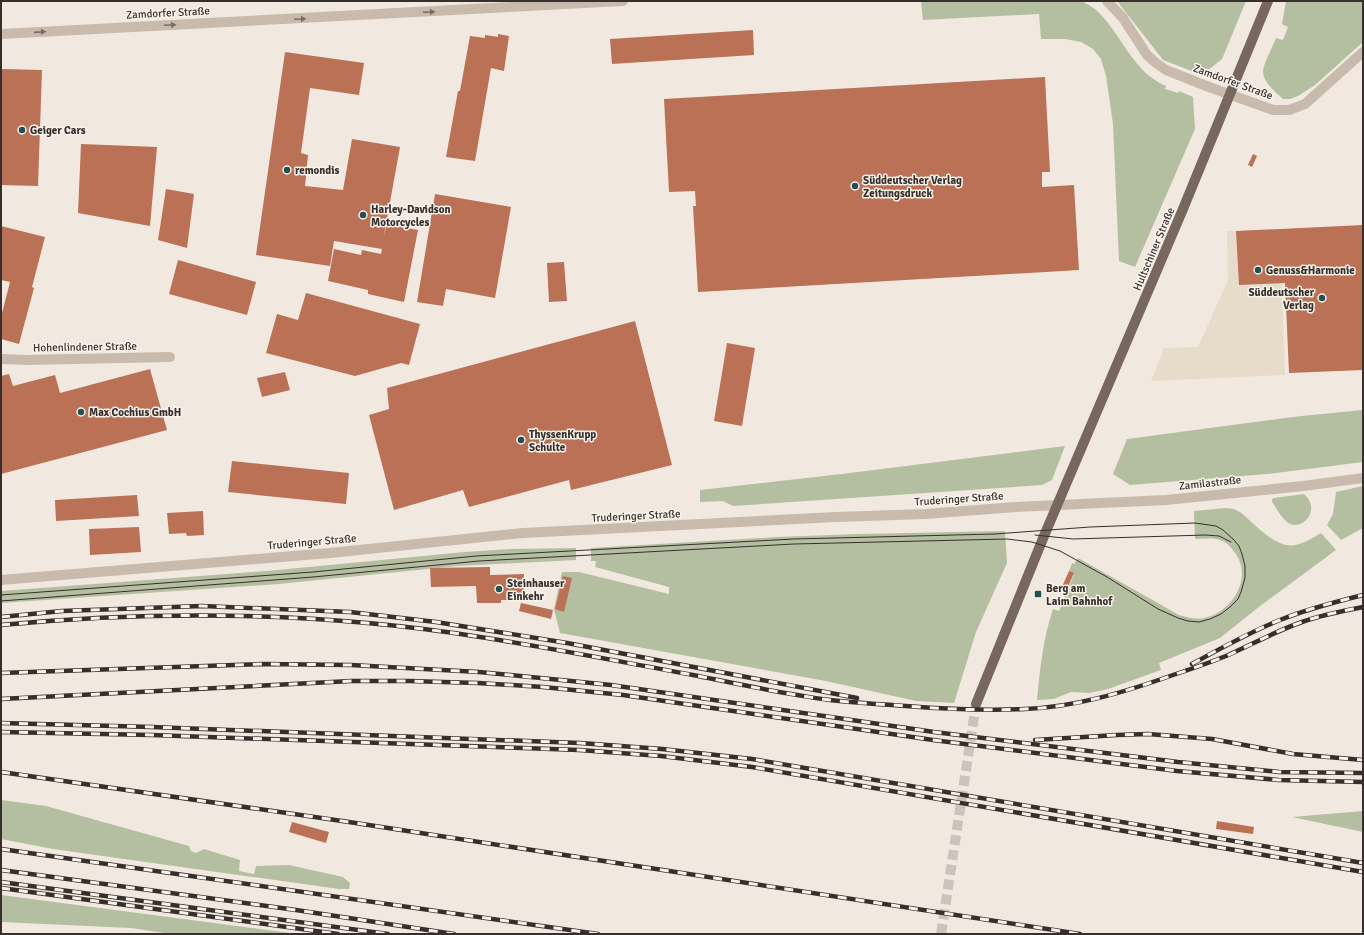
<svg xmlns="http://www.w3.org/2000/svg" width="1364" height="935" viewBox="0 0 1364 935" font-family="Signika,sans-serif">
<style>
.green{fill:#b4bea1}
.plaza{fill:#e7dbc9}
.building{fill:#ba7155}
.lines{fill:none;stroke-linecap:round;stroke-linejoin:round}
.major-tunnel{stroke:#ccc4bc;stroke-width:10;stroke-dasharray:10 5;stroke-linecap:butt}
.minor{stroke:#c8baad;stroke-width:10}
.major{stroke:#77675e;stroke-width:10}
.tram{stroke:#372f2b;stroke-width:1}
.rail-casing{stroke:#372f2b;stroke-width:4.5}
.rail{stroke:#f9f3ec;stroke-width:3;stroke-dasharray:9;stroke-linecap:butt}
.oneway{fill:#786e66}
.poi-dot{fill:#245054;stroke:#f9f3ec;stroke-width:1.5}
.labels{text-anchor:middle;dominant-baseline:central;stroke-width:3;stroke-linejoin:round;paint-order:stroke}
.street-label{font-size:11px;fill:#372f2b;stroke:#f9f3ec}
.poi-label{font-size:11px;font-weight:bold;fill:#372f2b;stroke:#f9f3ec;text-anchor:start}
</style>
<rect width="100%" height="100%" fill="#f1e9e0"/>
<g class="green">
<path d="M921 1H1082C1086 4 1091 6 1095 9 1122 33 1131 71 1166 86L1165 89 1178 93 1179 91 1193 97 1195 129 1135 267 1119 261 1113 124 1106 76 1101 59 1093 49 1081 42 1065 39H1041L1039 14 923 20Z"/>
<polygon points="1117,1 1246,1 1222,59 1202,75 1163,60"/>
<path d="M1286 1H1363V42L1315 85 1298 96 1290 99H1283C1276 92 1263 83 1263 71 1263 65 1273 46 1276 38L1283 40 1288 27 1282 24Z"/>
<polygon points="1363,410 1363,462 1267,474 1130,485 1113,474 1127,439 1301,416"/>
<polygon points="1065,446 1052,480 1042,485 733,506 723,501 700,502 700,490 842,474"/>
<polygon points="1363,486 1363,528 1341,540 1327,525 1333,514 1336,492"/>
<path d="M1304 494C1323 511 1300 533 1287 522 1281 517 1276 508 1272 502V499L1274 498Z"/>
<path d="M1226 508 1234 509 1240 512C1255 524 1278 552 1299 544 1306 542 1314 537 1321 533L1336 550 1260 606 1220 638 1159 663 1161 670 1108 689 1089 693 1071 692 1054 699 1037 700C1040 669 1043 639 1053 609L1059 611 1074 574 1069 571 1072 563 1074 564 1078 558 1179 615C1187 617 1196 620 1204 618 1231 613 1253 579 1236 554 1232 549 1228 543 1223 541 1214 537 1204 539 1195 539L1194 511Z"/>
<polygon points="1005,531 1007,563 976,632 954,703 916,701 826,681 560,633 554,609 562,572 579,572 669,594 669,587 595,567 596,561 591,561 591,548 777,537 859,534"/>
<polygon points="576,548 576,560 457,566 279,584 1,603 1,591 267,571 465,552 510,549"/>
<polygon points="1,800 46,806 189,846 191,851 196,853 204,849 240,860 239,871 254,874 256,866 289,865 343,877 350,883 349,889 339,889 53,849 1,839"/>
<polygon points="1363,811 1363,832 1292,817"/>
<polygon points="1,895 298,934 299,934 171,934 131,928 1,922"/>
</g>
<polygon class="plaza" points="1227,231 1236,231 1239,285 1282,283 1285,375 1151,381 1164,348 1198,347 1228,280"/>
<g class="building">
<polygon points="753,30 754,55 612,64 610,39"/>
<polygon points="498,34 509,36 504,71 491,68 475,161 446,157 458,91 460,91 470,36 485,38 485,35 498,37"/>
<polygon points="285,52 364,63 359,95 310,88 301,153 308,155 305,186 343,190 352,139 400,147 384,235 387,224 418,230 404,302 368,294 368,290 328,281 334,249 361,255 362,250 381,254 382,249 334,241 330,266 256,255"/>
<polygon points="1,69 42,70 38,186 1,185"/>
<polygon points="1045,77 1050,172 1042,172 1042,187 1074,185 1079,270 698,292 693,206 696,206 695,191 669,192 664,99"/>
<polygon points="81,144 157,147 150,226 78,213"/>
<polygon points="1253,154 1257,156 1252,167 1248,165"/>
<polygon points="166,189 194,194 187,248 158,240"/>
<polygon points="435,194 511,207 495,298 446,289 443,306 417,302"/>
<polygon points="1363,225 1363,370 1289,373 1285,283 1239,285 1236,231"/>
<polygon points="1,226 45,237 32,287 34,288 19,344 1,339 1,317 10,282 1,280"/>
<polygon points="178,260 256,282 247,315 169,294"/>
<polygon points="564,262 567,301 549,302 547,263"/>
<polygon points="306,293 420,324 409,365 401,363 355,376 266,353 277,314 298,320"/>
<polygon points="635,321 672,465 571,490 569,480 469,507 463,490 394,510 369,415 389,409 387,388"/>
<polygon points="727,343 755,348 742,426 714,421"/>
<polygon points="150,369 167,430 1,474 1,376 9,374 13,386 55,375 60,393"/>
<polygon points="285,372 290,390 262,397 257,378"/>
<polygon points="232,461 349,473 346,504 228,492"/>
<polygon points="137,495 139,516 56,521 55,500"/>
<polygon points="203,511 204,535 187,536 186,533 169,534 167,513"/>
<polygon points="139,527 141,552 90,555 89,529"/>
<polygon points="490,567 490,575 524,574 524,593 509,593 509,600 501,600 501,603 477,603 476,586 431,587 430,568"/>
<polygon points="1069,571 1074,573 1066,591 1061,589"/>
<polygon points="563,576 572,578 564,612 555,609"/>
<polygon points="521,603 553,610 551,619 519,611"/>
<polygon points="1217,821 1254,827 1253,834 1216,829"/>
<polygon points="292,822 329,832 326,843 289,832"/>
</g>
<g class="lines">
<polyline class="major-tunnel" points="941,934 976,704"/>
<g class="minor">
<polyline points="1107,1 1123,18 1147,55 1156,63 1166,70 1209,87 1273,110 1289,110 1305,104 1363,52"/>
<polyline points="1,34 623,1"/>
<polyline points="1,359 26,360 170,357"/>
<polyline points="1,580 330,553 523,533 836,517 925,514 1016,507 1166,500 1303,486 1363,478"/>
</g>
<polyline class="major" points="976,704 1044,536 1183,209 1268,1"/>
<g class="tram">
<polyline points="1035,535 1073,539 1205,535 1219,536 1231,542"/>
<polyline points="1,595 313,572 476,556 794,539 995,534 1090,527 1195,523 1216,526 1223,530 1233,539 1239,546 1242,554 1245,566 1245,578 1241,592 1238,599 1230,607 1221,614 1210,619 1199,622 1188,621 1178,618 1158,609 1107,577 1060,551 1032,542 1007,539 794,544 479,561 313,577 1,601"/>
</g>
<g class="rail-casing">
<g id="rail">
<polyline points="1,617 62,611 202,606 350,612 436,622 567,643 857,698"/>
<path d="M1 625C161 610 322 612 480 637 551 648 622 662 693 675 738 684 784 694 830 700 855 703 881 704 906 706 946 709 985 711 1025 709 1076 707 1125 692 1173 675 1191 669 1209 663 1226 656 1251 645 1276 631 1302 622 1322 615 1342 611 1363 607"/>
<path d="M1192 664C1221 648 1250 632 1280 620 1307 609 1335 602 1363 595"/>
<polyline points="1,673 263,664 351,665 479,672 611,685 934,732 1178,762 1279,772 1363,773"/>
<polyline points="1,699 351,681 409,681 478,683 543,687 623,695 933,740 1177,771 1279,780 1363,782"/>
<polyline points="1,723 152,727 580,743 662,749 752,759 1363,863"/>
<polyline points="1,732 152,735 579,750 661,756 752,767 1363,872"/>
<polyline points="1035,740 1117,735 1148,734 1212,739 1293,754 1363,760"/>
<polyline points="1,772 349,822 1080,934"/>
<polyline points="1,849 598,934"/>
<polyline points="1,870 296,910 454,934"/>
<polyline points="1,882 388,934"/>
<polyline points="1,888 338,934"/>
</g>
</g>
<use href="#rail" class="rail"/>
</g>
<defs><path id="oneway-solid" d="M-6-.8H1V-3.2L6.5 0L1 3.2V.8H-6Z"/></defs>
<g class="oneway">
<use href="#oneway-solid" transform="translate(429 12) rotate(-3)"/>
<use href="#oneway-solid" transform="translate(300 19) rotate(-3)"/>
<use href="#oneway-solid" transform="translate(170 25) rotate(-3)"/>
<use href="#oneway-solid" transform="translate(40 32) rotate(-4)"/>
</g>
<g class="poi-dot">
<circle cx="22" cy="130" r="4"/>
<circle cx="287" cy="170" r="4"/>
<circle cx="855" cy="186" r="4"/>
<circle cx="363" cy="215" r="4"/>
<circle cx="1258" cy="270" r="4"/>
<circle cx="1322" cy="298" r="4"/>
<circle cx="81" cy="412" r="4"/>
<circle cx="521" cy="440" r="4"/>
<circle cx="499" cy="589" r="4"/>
<rect x="1034" y="590" width="8" height="8" rx="2"/>
</g>
<g class="labels">
<g class="street-label">
<text transform="translate(168 13) rotate(-3)">Zamdorfer Straße</text>
<text transform="translate(1233 82) rotate(20)">Zamdorfer Straße</text>
<text transform="translate(1154 249) rotate(-67)">Hultschiner Straße</text>
<text transform="translate(85 347) rotate(-1)">Hohenlindener Straße</text>
<text transform="translate(1210 483) rotate(-6)">Zamilastraße</text>
<text transform="translate(959 499) rotate(-4)">Truderinger Straße</text>
<text transform="translate(636 516) rotate(-3)">Truderinger Straße</text>
<text transform="translate(312 542) rotate(-5)">Truderinger Straße</text>
</g>
<g class="poi-label">
<text x="30" y="130">Geiger Cars</text>
<text x="295" y="170">remondis</text>
<text x="863" y="180">Süddeutscher Verlag<tspan x="863" dy="13">Zeitungsdruck</tspan></text>
<text x="371" y="209">Harley-Davidson<tspan x="371" dy="13">Motorcycles</tspan></text>
<text x="1266" y="270">Genuss&amp;Harmonie</text>
<text x="1314" y="292" text-anchor="end">Süddeutscher<tspan x="1314" dy="13">Verlag</tspan></text>
<text x="89" y="412">Max Cochius GmbH</text>
<text x="529" y="434">ThyssenKrupp<tspan x="529" dy="13">Schulte</tspan></text>
<text x="507" y="583">Steinhauser<tspan x="507" dy="13">Einkehr</tspan></text>
<text x="1046" y="588">Berg am<tspan x="1046" dy="13">Laim Bahnhof</tspan></text>
</g>
</g>
<rect width="1364" height="935" fill="none" stroke="#372f2b" stroke-width="4"/>
</svg>
